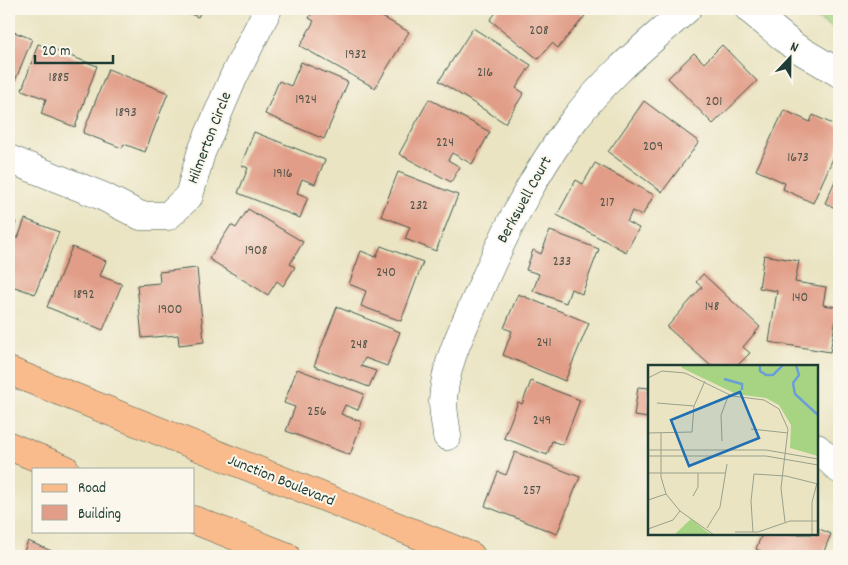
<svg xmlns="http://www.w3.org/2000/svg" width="848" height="565" viewBox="0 0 848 565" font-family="Dekko,sans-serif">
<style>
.green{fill:#a6d482;stroke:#62885b}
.building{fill:#e19d87}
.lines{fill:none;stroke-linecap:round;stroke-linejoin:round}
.minor-casing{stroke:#3d5649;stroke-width:29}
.major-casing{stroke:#3d5649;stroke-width:29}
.minor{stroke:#fff;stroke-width:28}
.major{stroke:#fabb8c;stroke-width:28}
.labels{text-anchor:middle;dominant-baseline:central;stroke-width:4;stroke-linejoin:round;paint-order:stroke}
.number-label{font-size:14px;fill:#505549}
.street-label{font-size:16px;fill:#1f3d34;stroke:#fbf7ec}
.inset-river{fill:none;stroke:#6b9ed6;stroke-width:2.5}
.inset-road{fill:none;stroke:#99a18a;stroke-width:1}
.view{fill:#1f6fb2;fill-opacity:0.15;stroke:#1f6fb2;stroke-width:2.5}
.inset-edge{fill:none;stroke:#1f3d34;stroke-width:2.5}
</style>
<rect width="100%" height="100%" fill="#fbf7ec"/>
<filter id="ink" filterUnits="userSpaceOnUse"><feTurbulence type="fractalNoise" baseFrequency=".02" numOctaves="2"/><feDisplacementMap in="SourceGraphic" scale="10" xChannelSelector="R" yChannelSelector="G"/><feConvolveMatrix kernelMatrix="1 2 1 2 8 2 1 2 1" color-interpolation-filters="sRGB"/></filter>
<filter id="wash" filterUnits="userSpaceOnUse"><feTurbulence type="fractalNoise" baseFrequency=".0096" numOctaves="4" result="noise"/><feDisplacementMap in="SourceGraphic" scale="20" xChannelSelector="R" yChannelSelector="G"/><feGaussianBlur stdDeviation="1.12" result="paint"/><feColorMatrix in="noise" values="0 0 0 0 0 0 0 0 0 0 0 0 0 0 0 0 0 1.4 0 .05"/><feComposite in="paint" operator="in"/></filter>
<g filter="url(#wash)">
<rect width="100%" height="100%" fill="#eae4c3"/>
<polygon class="green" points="800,9 839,9 839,31"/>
<g id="blocks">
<g class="building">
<polygon points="178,9 202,9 198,17"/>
<polygon points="314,9 368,9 409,32 375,88 300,46 314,21 309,18"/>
<polygon points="499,9 576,9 585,16 558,48 552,43 538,59 490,20"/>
<polygon points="473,28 531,65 516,88 524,93 505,123 439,81"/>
<polygon points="9,30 32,39 9,96"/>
<polygon points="38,44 97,66 75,127 41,114 46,99 22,90"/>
<polygon points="722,45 757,81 713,124 668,78 694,53 704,63"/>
<polygon points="301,62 348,82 324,139 265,114 279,81 291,86"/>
<polygon points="108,69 168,93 145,152 124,144 122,148 83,133"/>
<polygon points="429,99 490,132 472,164 452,153 448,160 460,167 451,182 399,154"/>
<polygon points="644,101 699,142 662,192 608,152"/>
<polygon points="784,110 810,122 813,115 839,127 839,145 813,203 783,189 785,183 756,170"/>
<polygon points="254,132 325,160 315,184 302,179 297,193 308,197 300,218 238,193 248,168 241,165"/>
<polygon points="595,163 654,195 642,216 632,211 627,222 639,228 626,252 557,215 576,180 583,184"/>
<polygon points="398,172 458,195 436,251 405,239 410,227 381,216"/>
<polygon points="839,172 839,210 825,203"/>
<polygon points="248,209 303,242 290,264 295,267 283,286 277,281 268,295 209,259 231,225 236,228"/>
<polygon points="9,219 16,222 11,236 18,238 25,219 59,232 35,294 9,285"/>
<polygon points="550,231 599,249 582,294 571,289 566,303 533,291 539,274 526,270 533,250 541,254"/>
<polygon points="381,246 423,262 401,321 361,306 366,291 349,284 361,251 376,257"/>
<polygon points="72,247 106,261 100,276 122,284 103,330 47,307"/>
<polygon points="764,255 799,261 795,282 826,287 823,305 838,307 830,352 769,342 777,291 759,288"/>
<polygon points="197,268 204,342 179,345 178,335 142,338 137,285 160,283 159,272"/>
<polygon points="703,274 760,327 743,347 750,353 737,366 711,366 667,327 702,287 696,282"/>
<polygon points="518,294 589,323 565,381 503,355 512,331 504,328"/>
<polygon points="337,307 400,332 387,366 365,358 361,366 376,371 369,387 314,366"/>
<polygon points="297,369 364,394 358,410 345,405 341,414 362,422 350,455 286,431 295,407 284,403"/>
<polygon points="531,381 580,400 563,445 552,441 547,455 504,438 518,402 522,404"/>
<polygon points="638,387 649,388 649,418 634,416"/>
<polygon points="515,452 580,477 557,534 485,506 498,472 506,475"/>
<polygon points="817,528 831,534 822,556 767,556 768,554 756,549 762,534 817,534"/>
<polygon points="28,541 63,556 22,556"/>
</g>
</g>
</g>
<g filter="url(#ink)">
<use href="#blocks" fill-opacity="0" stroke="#3d5649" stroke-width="1"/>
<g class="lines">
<g class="minor-casing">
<g id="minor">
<polyline points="749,9 795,47 839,73"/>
<polyline points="9,159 102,196 141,216 168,216 189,196 201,153 234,76 268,9"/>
<path d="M447 436C446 425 443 413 443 402 444 363 465 325 480 290 505 232 533 175 571 124 603 80 647 44 687 9"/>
<polyline points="817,448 839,469"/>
</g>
</g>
<g class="major-casing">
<g id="major">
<polyline points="9,371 471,556"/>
<polyline points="9,446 65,469"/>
<polyline points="194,520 286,556"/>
</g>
</g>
<use href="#minor" class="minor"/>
<use href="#major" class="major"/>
</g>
</g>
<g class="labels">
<g class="number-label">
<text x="539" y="31">208</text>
<text x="356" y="55">1932</text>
<text x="485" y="73">216</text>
<text x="59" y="78">1885</text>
<text x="306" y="100">1924</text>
<text x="714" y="102">201</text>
<text x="126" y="113">1893</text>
<text x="445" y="143">224</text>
<text x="653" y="147">209</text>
<text x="798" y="158">1673</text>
<text x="283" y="174">1916</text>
<text x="607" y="203">217</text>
<text x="419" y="206">232</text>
<text x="256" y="251">1908</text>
<text x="562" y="262">233</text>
<text x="386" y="273">240</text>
<text x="84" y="295">1892</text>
<text x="800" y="298">140</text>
<text x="712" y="307">148</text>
<text x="170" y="310">1900</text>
<text x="544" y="343">241</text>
<text x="359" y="345">248</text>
<text x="317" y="412">256</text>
<text x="542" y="421">249</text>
<text x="532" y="491">257</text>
</g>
<g class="street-label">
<text transform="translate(210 138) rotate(-69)">Hilmerton Circle</text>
<text transform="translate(525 200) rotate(-61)">Berkswell Court</text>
<text transform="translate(281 481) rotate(22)">Junction Boulevard</text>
</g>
</g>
<g transform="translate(648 365)">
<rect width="170" height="170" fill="#eae4c3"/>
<path d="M33 0H170V91L142 83 143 60 131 40 118 33 88 29 34 3ZM43 154 63 170H26Z" fill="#a6d482"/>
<path class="inset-river" d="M112 0V6L118 10H125L135 0M148 0 151 10 145 18 147 29 170 50M76 14 94 19V25"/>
<path class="inset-road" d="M0 13 14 6 37 8 84 31 116 35 131 44 140 64 133 123 137 157M9 38 46 41M103 64 140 68M0 68 44 67 46 41 57 16M13 68V112L18 129 32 146 66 170M74 76 73 50 81 29M0 85H118L170 94M0 91H118L170 100M0 108H77M45 131 50 122V108M0 135 18 129M59 163 72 142 79 99M0 164 25 155 32 146M87 167H110L142 156H170M105 167 103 136 106 109 138 111 170 119M164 170V137L169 118"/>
<path class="view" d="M92 27 111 73 41 101 23 55Z"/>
<rect width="170" height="170" class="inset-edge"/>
</g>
<rect width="848" height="565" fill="none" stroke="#fbf7ec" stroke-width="30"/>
<rect x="32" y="468" width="162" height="65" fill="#fbf7ec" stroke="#a3ada2"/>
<rect x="42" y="484" width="25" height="8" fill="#fabb8c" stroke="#a3ada2"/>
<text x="78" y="492" font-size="15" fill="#1f3d34">Road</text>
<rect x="42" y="505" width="25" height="15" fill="#e19d87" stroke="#a3ada2"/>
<text x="78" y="518" font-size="15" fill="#1f3d34">Building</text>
<g transform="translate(790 58) rotate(22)" stroke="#fbf7ec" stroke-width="4" paint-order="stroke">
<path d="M0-4L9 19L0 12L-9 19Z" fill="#1f3d34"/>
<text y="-8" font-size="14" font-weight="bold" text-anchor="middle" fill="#1f3d34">N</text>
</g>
<path d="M35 55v8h78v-8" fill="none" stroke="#1f3d34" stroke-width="2.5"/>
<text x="42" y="55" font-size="15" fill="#1f3d34" stroke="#fbf7ec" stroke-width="4" paint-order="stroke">20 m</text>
</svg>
